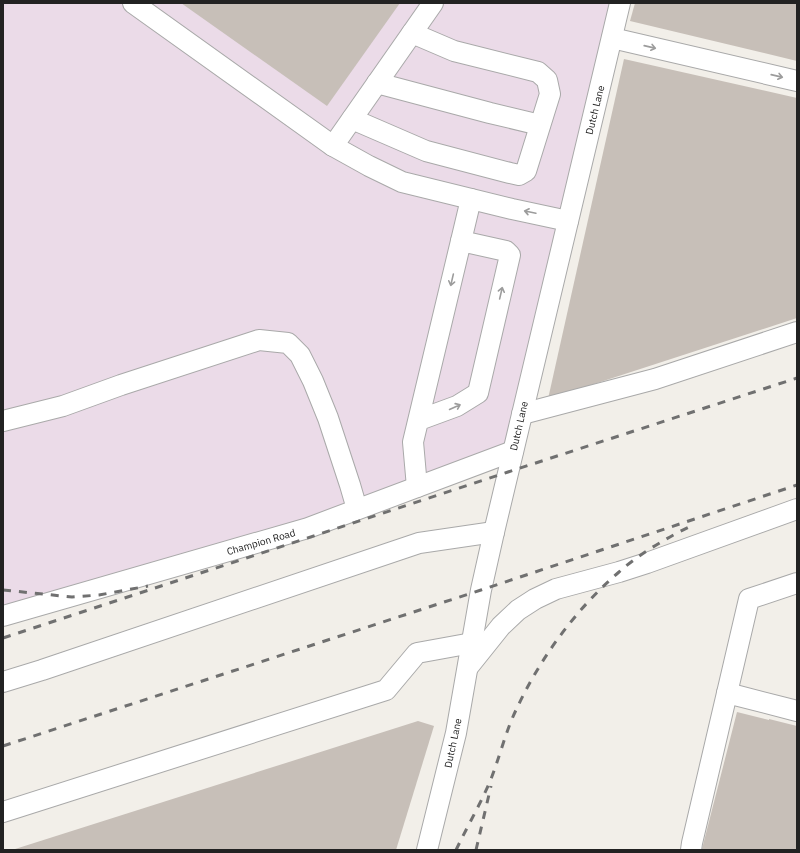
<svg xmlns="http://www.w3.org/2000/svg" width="800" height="853" viewBox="0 0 800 853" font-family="'IBM Plex Sans',sans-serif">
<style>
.industrial{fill:#ebdbe8}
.building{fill:#c7bfb8}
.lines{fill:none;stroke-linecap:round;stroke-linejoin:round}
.minor-casing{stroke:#a9a9a9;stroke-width:22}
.minor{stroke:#fff;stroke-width:20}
.rail{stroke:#707070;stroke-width:3;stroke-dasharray:8 8;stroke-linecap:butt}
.oneway{stroke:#9c9c9c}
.labels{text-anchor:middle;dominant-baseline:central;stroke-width:3.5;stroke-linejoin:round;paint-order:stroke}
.street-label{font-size:10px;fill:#222;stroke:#fff}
</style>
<rect width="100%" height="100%" fill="#f2efe9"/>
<polygon class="industrial" points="3,3 619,3 513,451 3,616"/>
<g class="building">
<polygon points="181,3 400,3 327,106"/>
<polygon points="635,3 797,3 797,61 630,21"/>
<polygon points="624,59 797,98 797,318 548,399"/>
<polygon points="737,712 769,720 769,719 797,726 797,850 707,850 702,849"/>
<polygon points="418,721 434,726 396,850 12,850"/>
</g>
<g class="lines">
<g class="minor-casing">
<g id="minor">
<polyline points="133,3 333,146 369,166 402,182 512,209 568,221"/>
<polyline points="612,38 797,81"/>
<polyline points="377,83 490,113 540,125"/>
<polyline points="352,119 426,151 510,173 519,175 526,171 550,94 547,80 538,72 454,51 412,33"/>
<polyline points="333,146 433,3"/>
<polyline points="461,241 471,199"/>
<polyline points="522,414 655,379 797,332"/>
<polyline points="3,421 63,406 121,385 259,340 288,343 300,355 313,381 328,418 350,485 357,509"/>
<polyline points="417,487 413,442 461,241 506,251 510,255 478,393 457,406 419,420"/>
<polyline points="3,616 308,528 513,451"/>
<polyline points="469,666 501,626 518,610 535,599 556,589 619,572 647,563 797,509"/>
<polyline points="3,682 42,670 419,543 494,532"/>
<polyline points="727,693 797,711"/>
<polyline points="3,812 386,690 417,653 472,643"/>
<polyline points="427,850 456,733 481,590 494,532 620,3"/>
<polyline points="691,850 692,843 749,599 797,583"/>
</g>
</g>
<use href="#minor" class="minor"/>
<g class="rail">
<polyline points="3,590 72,597 99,595 148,586"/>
<polyline points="3,638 508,472 797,378"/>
<polyline points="3,746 481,590 797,485"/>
<path d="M456 850C467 827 481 803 491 779 500 756 506 730 517 708 541 657 576 609 619 572 639 554 668 537 693 525"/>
<polyline points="476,850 491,786"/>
</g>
</g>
<defs><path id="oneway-shaft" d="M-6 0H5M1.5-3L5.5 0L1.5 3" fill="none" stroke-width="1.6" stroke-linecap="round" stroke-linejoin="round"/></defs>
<g class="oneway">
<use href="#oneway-shaft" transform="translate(650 47) rotate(13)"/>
<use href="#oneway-shaft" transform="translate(777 76) rotate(13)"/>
<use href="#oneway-shaft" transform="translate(530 212) rotate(-168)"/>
<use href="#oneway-shaft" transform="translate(452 280) rotate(103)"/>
<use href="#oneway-shaft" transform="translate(501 293) rotate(-77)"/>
<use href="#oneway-shaft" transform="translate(455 407) rotate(-24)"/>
</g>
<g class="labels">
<g class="street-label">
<text transform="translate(595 110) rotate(-76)">Dutch Lane</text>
<text transform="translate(519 426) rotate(-77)">Dutch Lane</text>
<text transform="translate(261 542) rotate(-16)">Champion Road</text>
<text transform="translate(453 743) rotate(-78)">Dutch Lane</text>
</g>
</g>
<rect width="800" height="853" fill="none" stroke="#222222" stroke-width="8"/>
</svg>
